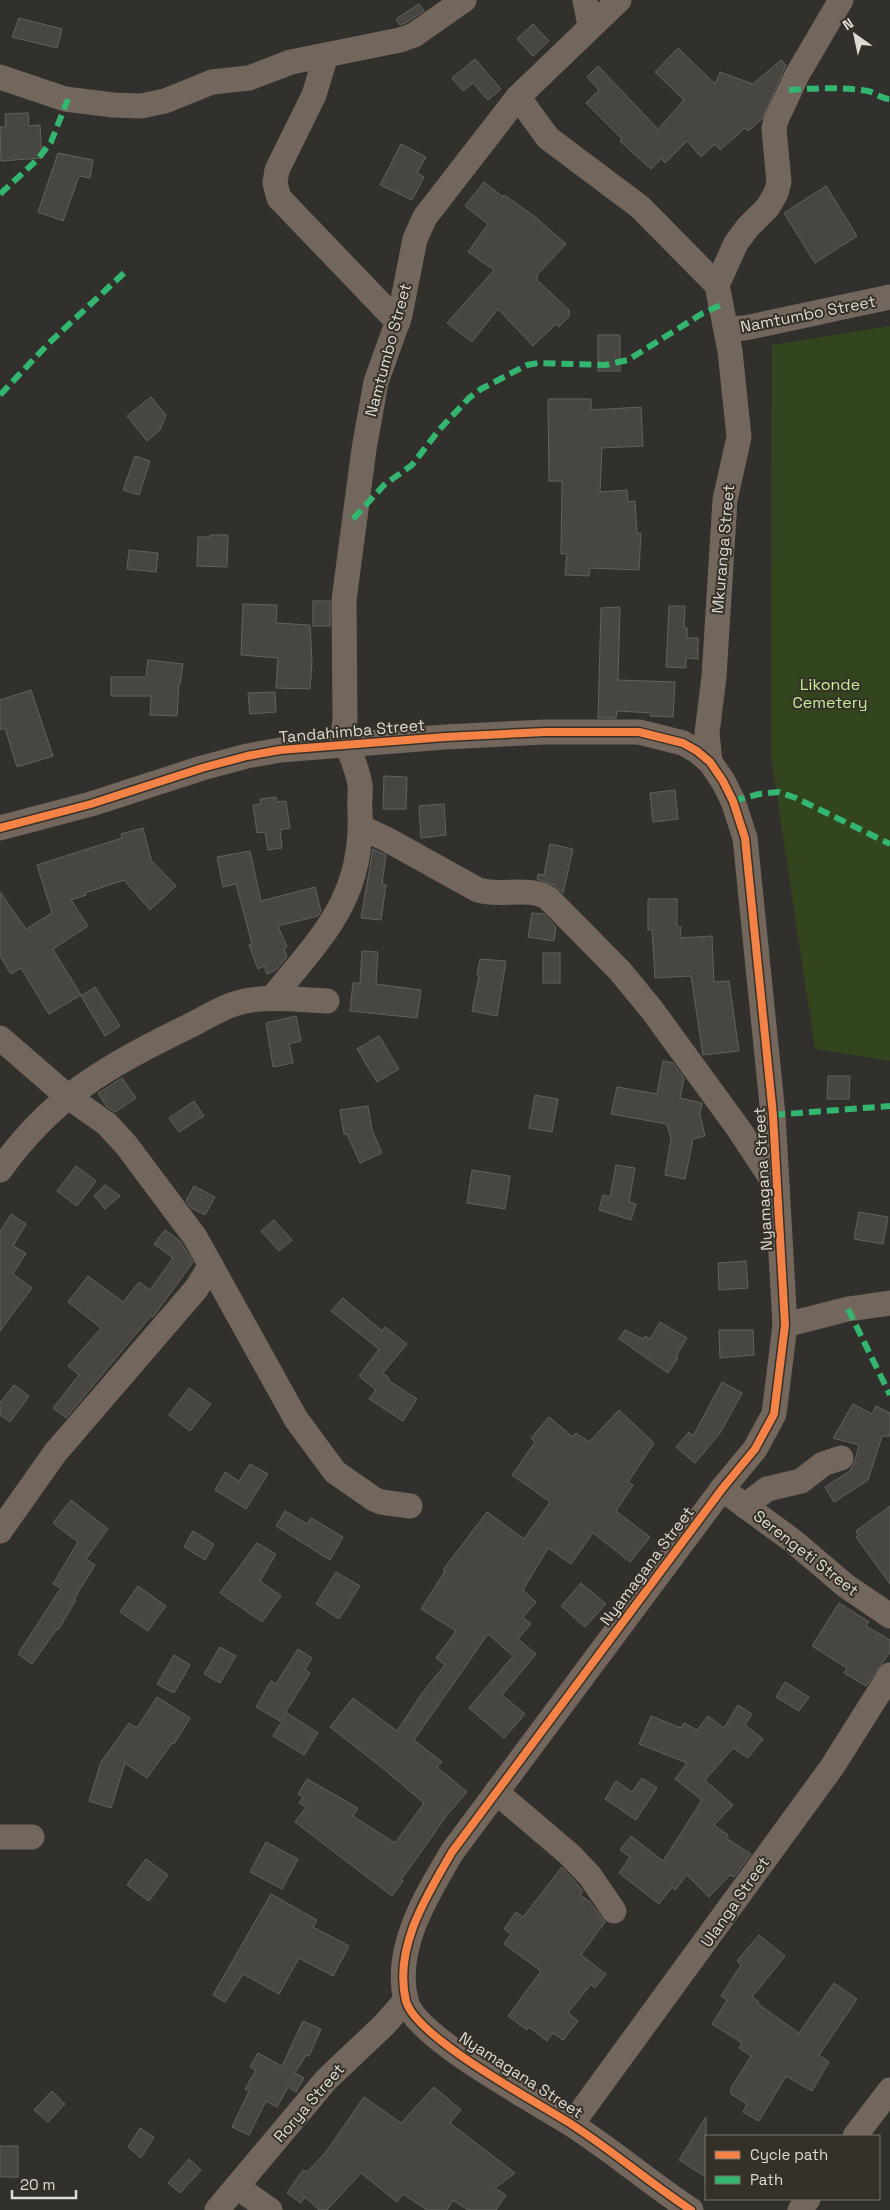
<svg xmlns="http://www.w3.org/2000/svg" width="890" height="2210" viewBox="0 0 890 2210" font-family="'Space Grotesk',sans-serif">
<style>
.green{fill:#33451e}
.building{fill:#484643;stroke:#63615d}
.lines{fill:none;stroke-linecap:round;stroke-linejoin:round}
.street{stroke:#73665c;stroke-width:25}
.quiet{stroke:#33b770;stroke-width:6;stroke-dasharray:12 6;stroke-linecap:butt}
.cycleway-casing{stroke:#363128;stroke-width:11}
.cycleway{stroke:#f48246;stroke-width:8}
.labels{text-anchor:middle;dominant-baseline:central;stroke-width:4;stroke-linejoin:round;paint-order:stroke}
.street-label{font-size:16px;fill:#dedbd5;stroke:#363128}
.park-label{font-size:16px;fill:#c2f097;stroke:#363128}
</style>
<rect width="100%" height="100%" fill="#32302c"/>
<polygon class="green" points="890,326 890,1061 815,1049 771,756 772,345"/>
<g class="building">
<polygon points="419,4 424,11 407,22 400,25 396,19"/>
<polygon points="19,18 62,29 57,48 12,37"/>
<polygon points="533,24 549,41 533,56 517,39"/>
<polygon points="678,48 715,84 720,72 753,84 781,60 786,65 762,119 748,131 745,128 720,150 715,144 701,157 687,141 665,163 661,159 651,169 620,141 622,139 586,103 599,90 587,77 598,66 658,129 684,100 655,72"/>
<polygon points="475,59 501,89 488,100 473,83 463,91 452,78"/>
<polygon points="28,113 29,126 40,125 42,158 1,161 0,127 6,127 5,114"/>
<polygon points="401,144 426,157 417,173 424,177 412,200 380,185"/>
<polygon points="58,153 93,160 90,178 79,176 63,221 38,212"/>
<polygon points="484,182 503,197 504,195 534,216 566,244 537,275 538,277 536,279 569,310 569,316 559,327 556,324 533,346 498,309 472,342 447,323 494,270 468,252 488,224 465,206"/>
<polygon points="826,186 857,236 815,263 784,213"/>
<rect x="598" y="335" width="22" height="36"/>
<polygon points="151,397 166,415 160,430 147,441 127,416"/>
<polygon points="548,399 591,399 591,410 641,407 643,446 602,448 600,492 627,490 628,502 635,501 637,533 641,533 639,570 590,568 589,576 565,575 567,554 561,554 562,481 549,481"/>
<polygon points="135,456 150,461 139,495 123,490"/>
<polygon points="210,535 228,535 227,567 197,566 198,537 210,537"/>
<polygon points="129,550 158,553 156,572 127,569"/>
<rect x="313" y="601" width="17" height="25"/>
<polygon points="243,604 277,605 276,623 310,625 312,663 310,689 276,688 278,658 241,655"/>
<polygon points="669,606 685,606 684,628 687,628 687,638 698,638 698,659 686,658 686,668 666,667"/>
<polygon points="620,607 618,680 675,682 673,717 650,716 651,713 617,711 616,718 598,718 601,608"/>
<polygon points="148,660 183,664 180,684 179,684 177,716 150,715 151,696 111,696 111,677 146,677"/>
<polygon points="31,690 53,756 17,767 5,728 0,730 0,700"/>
<polygon points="275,692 276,712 250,714 248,693"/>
<polygon points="384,776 407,777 406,809 383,809"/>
<polygon points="675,790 678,819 653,822 650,793"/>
<polygon points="276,797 277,802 286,801 290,828 280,830 282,848 268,850 265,832 257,833 253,805 261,804 260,799"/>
<polygon points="444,804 446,835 421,838 419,806"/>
<polygon points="143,828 151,860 176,886 150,910 124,880 85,893 86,895 71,900 88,926 53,949 81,995 49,1014 21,968 11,974 0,956 0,892 26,929 52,913 37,865 122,838 121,834"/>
<polygon points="550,844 573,849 563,893 554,885 537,879 538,874 544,875"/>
<polygon points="373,849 386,855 382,884 386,885 381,920 361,918"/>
<polygon points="250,851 261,901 315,887 321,911 318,916 278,926 287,947 284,949 287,957 276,970 267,974 264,966 258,969 249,945 252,944 236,884 223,887 217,857"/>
<polygon points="648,899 677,899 677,926 681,927 680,938 712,936 714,982 729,981 739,1051 703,1055 691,976 655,978 652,930 648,930"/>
<polygon points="532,913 544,914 556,927 554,941 528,937"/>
<polygon points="362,951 378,952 376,984 421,990 417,1018 350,1011 353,983 360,983"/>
<rect x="543" y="953" width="17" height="30"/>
<polygon points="480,959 506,961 497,1016 472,1011 479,976 477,975"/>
<polygon points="95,987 120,1026 105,1036 81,996"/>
<polygon points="296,1016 301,1041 289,1044 293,1063 273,1067 266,1023"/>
<polygon points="379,1036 399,1069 377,1082 357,1049"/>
<polygon points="663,1061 673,1063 684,1078 680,1098 702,1103 700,1114 705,1136 693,1139 685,1179 665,1175 671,1139 667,1124 611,1114 617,1087 657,1094"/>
<polygon points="828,1076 850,1076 849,1099 827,1099"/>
<polygon points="122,1078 136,1098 115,1112 106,1106 98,1093"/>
<polygon points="535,1095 558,1099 552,1132 529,1128"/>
<polygon points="194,1101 204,1116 179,1132 169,1118"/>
<polygon points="368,1106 372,1130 382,1153 360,1163 347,1134 344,1134 340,1110"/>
<polygon points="616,1165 635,1168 629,1202 636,1204 631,1220 599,1210 603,1195 610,1197"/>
<polygon points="76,1166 96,1181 77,1206 57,1191"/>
<polygon points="472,1170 510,1176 505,1209 467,1203"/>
<polygon points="105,1185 120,1196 105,1209 94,1196"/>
<polygon points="194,1186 215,1197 205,1215 191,1208 186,1201"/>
<polygon points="859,1212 888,1217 883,1244 854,1239"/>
<polygon points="11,1214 26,1224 13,1246 26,1253 13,1274 32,1288 0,1331 0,1232"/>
<polygon points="274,1220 292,1240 279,1251 261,1231"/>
<polygon points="165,1230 180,1241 193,1262 153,1317 151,1316 66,1418 53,1408 79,1375 68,1366 101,1328 68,1302 88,1276 123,1302 139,1282 150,1290 173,1258 154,1244"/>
<polygon points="746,1261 748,1288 719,1290 718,1263"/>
<polygon points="343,1298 382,1331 385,1327 407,1344 383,1373 389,1378 388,1380 417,1399 403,1421 369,1399 376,1390 359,1376 379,1349 331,1311"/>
<polygon points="660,1322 687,1338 676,1357 678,1358 668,1373 619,1339 625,1330 643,1339 645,1336 650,1339"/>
<polygon points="719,1330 753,1330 754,1355 720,1358"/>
<polygon points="722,1382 742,1393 720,1433 695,1463 676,1447 689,1432 693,1436"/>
<polygon points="14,1385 29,1396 10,1422 0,1415 0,1403"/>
<polygon points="189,1388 211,1404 190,1431 169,1415"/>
<polygon points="853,1404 872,1414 876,1406 890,1413 890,1436 882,1436 868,1480 834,1502 825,1487 850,1471 855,1461 859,1445 833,1438"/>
<polygon points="619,1410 654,1443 628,1482 633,1485 616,1511 650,1537 630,1562 593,1533 571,1564 548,1548 523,1590 536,1602 523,1617 531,1624 518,1639 536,1654 502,1695 525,1714 504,1738 469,1708 513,1656 488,1634 414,1740 442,1762 437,1767 467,1792 447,1815 401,1880 403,1881 392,1896 295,1822 306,1807 299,1803 303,1797 298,1794 307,1779 358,1808 353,1816 395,1843 424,1803 385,1770 330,1727 353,1698 397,1731 422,1693 445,1665 436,1658 456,1631 421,1609 445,1571 443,1570 487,1512 524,1539 550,1502 512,1475 535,1442 531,1438 549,1417 573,1437 576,1433 589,1442"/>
<polygon points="250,1464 268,1474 246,1509 215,1490 225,1472 239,1481"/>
<polygon points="71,1500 108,1529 86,1559 95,1565 74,1599 76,1600 58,1630 57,1629 32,1664 18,1654 61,1588 53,1584 78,1542 53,1523"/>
<polygon points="890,1506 890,1584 856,1537 858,1535 856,1531"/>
<polygon points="285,1511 307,1524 311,1518 343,1537 330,1560 276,1526"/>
<polygon points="193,1531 214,1544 205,1560 184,1547"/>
<polygon points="257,1543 276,1554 260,1581 281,1596 262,1622 220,1593"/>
<polygon points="336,1572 360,1586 339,1619 316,1604"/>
<polygon points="581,1583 606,1604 585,1627 561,1606"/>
<polygon points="138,1586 166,1606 148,1631 120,1612"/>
<polygon points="839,1603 869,1622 866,1626 890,1640 890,1652 866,1686 844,1673 847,1668 812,1646"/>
<polygon points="220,1647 236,1656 220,1683 204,1674"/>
<polygon points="298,1649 312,1658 305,1670 310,1673 280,1721 256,1707 271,1681 276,1684"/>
<polygon points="174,1655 190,1665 174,1693 157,1684"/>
<polygon points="785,1682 809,1697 799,1711 776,1697"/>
<polygon points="157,1697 190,1718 174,1744 172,1743 147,1778 125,1763 111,1808 89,1801 101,1762 129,1723 137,1728"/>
<polygon points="738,1705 752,1714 745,1725 763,1739 748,1758 733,1748 705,1780 733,1805 714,1825 728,1835 726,1838 751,1854 734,1877 730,1875 709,1897 687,1875 675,1890 672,1887 659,1904 619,1873 630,1857 620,1850 631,1836 663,1861 702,1800 675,1779 687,1763 639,1744 651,1716 681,1728 684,1723 697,1730 708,1716 724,1728"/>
<polygon points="287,1713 318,1733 304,1755 273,1736"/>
<polygon points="642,1778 657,1788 636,1820 605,1799 616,1781 632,1792"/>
<polygon points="266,1842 298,1859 282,1889 250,1872"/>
<polygon points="146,1859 168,1875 149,1901 127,1885"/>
<polygon points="562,1867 583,1891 580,1895 590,1902 605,1922 581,1955 606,1974 595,1988 591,1984 568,2013 578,2021 563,2040 553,2033 547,2041 529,2027 527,2030 508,2016 541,1971 504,1944 511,1934 504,1929 516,1912 523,1917"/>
<polygon points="271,1894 317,1920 313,1927 349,1946 333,1976 299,1958 279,1994 243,1974 225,2002 213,1995"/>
<polygon points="759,1935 785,1956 752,1997 759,2002 758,2004 799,2033 834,1983 857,1999 819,2055 829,2062 812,2091 786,2076 759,2121 743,2112 747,2104 731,2094 731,2088 751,2056 739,2048 742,2043 712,2024 727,2000 721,1996 741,1965 737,1961"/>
<polygon points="303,2021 321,2029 309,2056 306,2055 295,2073 304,2078 296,2092 288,2087 277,2107 266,2101 249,2135 232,2127 249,2091 245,2089 256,2070 250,2067 258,2053 282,2066"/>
<polygon points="434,2087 461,2110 450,2123 515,2173 495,2188 506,2195 496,2210 468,2210 453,2200 447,2210 427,2210 403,2194 397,2202 361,2173 327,2210 319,2210 305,2197 301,2203 287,2193 303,2170 307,2172 326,2152 364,2097 401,2123"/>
<polygon points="52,2091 65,2104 48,2122 34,2110"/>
<polygon points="706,2117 706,2177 679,2160"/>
<polygon points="140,2128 154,2137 141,2158 128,2147"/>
<rect x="0" y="2146" width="18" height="31"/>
<polygon points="189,2159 201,2170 180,2193 168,2183"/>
</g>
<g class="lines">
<g class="street">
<polyline points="585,0 590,26"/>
<polyline points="326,55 314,95 277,170 275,183 279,198 398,322"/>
<polyline points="0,77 65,99 113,105 141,106 165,101 212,82 249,78 291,62 400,40 414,35 464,0"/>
<polyline points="518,97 548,138 640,207 717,285 730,351 739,437 725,500 714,677 707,733 710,762"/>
<polyline points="717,285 736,243 748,227 768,207 776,193 779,182 774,129 776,120 797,75 841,0"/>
<polyline points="726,329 745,328 890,297"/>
<polyline points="342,745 345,719 344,600 364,449 376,382 400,315 415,239 425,217 518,97 619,0"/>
<path d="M361 827 388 840 478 890C500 897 528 886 548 898L620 971 652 1010 738 1128 777 1187"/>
<path d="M0 828 91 804 202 768 247 756 280 750 445 737 545 732H639L683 743 697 751 710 762 723 781 733 801 745 838 773 1115 785 1325 774 1414 755 1449 722 1489 452 1852C427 1895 393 1948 406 2001 416 2038 537 2102 571 2124 613 2151 650 2183 691 2210"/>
<path d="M272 998C322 936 364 898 360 811 359 802 361 793 360 785 358 771 352 757 347 745"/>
<polyline points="0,1038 67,1096 107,1124 127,1146 195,1237 296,1419 335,1472 374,1499 381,1502 410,1506"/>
<path d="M0 1170C52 1097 106 1067 185 1028 206 1018 227 1003 251 1000 276 996 302 1000 327 1001"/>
<polyline points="785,1325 848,1309 890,1303"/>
<polyline points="722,1489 793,1541 846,1586 890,1616"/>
<polyline points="745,1506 767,1489 801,1481 823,1464 841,1458"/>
<polyline points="0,1531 55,1453 196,1289 211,1265"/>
<polyline points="496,1792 569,1854 590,1876 614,1911"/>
<polyline points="0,1837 32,1837"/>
<polyline points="572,2124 832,1767 890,1675"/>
<polyline points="855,2136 890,2090"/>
<polyline points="237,2187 270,2210"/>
<polyline points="217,2210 326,2080 384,2025 406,2000"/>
<polyline points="800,2210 808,2199"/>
</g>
<g class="quiet">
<path d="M789 90C815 88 843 87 868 91 876 93 882 99 890 99"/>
<polyline points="0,194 37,160 51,142 68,99"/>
<polyline points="0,395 49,343 124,273"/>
<polyline points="353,519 384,485 412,465 439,430 469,398 481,389 527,365 538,363 605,365 628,360 703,313 721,305"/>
<polyline points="733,801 759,794 779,792 796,798 890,844"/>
<polyline points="773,1115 890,1106"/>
<polyline points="848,1309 890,1395"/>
</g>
<g class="cycleway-casing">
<path id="cycleway" d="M0 828 91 804 202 768 247 756 280 750 445 737 545 732H639L683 743 697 751 710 762 723 781 733 801 745 838 773 1115 785 1325 774 1414 755 1449 722 1489 452 1852C427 1895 393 1948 406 2001 416 2038 537 2102 571 2124 613 2151 650 2183 691 2210"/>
</g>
<use href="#cycleway" class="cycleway"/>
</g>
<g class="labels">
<g class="street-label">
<text transform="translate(808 314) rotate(-11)">Namtumbo Street</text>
<text transform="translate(388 350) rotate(-75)">Namtumbo Street</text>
<text transform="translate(723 549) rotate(-85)">Mkuranga Street</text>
<text transform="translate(352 731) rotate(-5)">Tandahimba Street</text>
<text transform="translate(763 1179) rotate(-93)">Nyamagana Street</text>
<text transform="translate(806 1553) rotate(38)">Serengeti Street</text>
<text transform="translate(647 1566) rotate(-53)">Nyamagana Street</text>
<text transform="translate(735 1902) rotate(-55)">Ulanga Street</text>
<text transform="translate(521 2075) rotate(33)">Nyamagana Street</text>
<text transform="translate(309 2103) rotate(-49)">Rorya Street</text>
</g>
<g class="park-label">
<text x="830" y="684">Likonde<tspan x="830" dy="18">Cemetery</tspan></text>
</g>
</g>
<rect x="705" y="2135" width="175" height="65" fill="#363128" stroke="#79756d"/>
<rect x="715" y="2151" width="25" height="8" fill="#f48246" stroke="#79756d"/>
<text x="750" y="2160" font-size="15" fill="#dedbd5">Cycle path</text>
<rect x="715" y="2176" width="25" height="8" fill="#33b770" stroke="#79756d"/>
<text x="750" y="2185" font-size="15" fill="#dedbd5">Path</text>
<g transform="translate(855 35) rotate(327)" stroke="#363128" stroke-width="4" paint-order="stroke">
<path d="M0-4L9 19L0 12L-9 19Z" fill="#dedbd5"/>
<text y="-8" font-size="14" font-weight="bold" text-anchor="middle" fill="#dedbd5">N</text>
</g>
<path d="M12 2190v8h64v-8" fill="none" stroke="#dedbd5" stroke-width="2.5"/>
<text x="20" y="2190" font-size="15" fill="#dedbd5" stroke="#363128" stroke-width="4" paint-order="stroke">20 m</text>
</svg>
